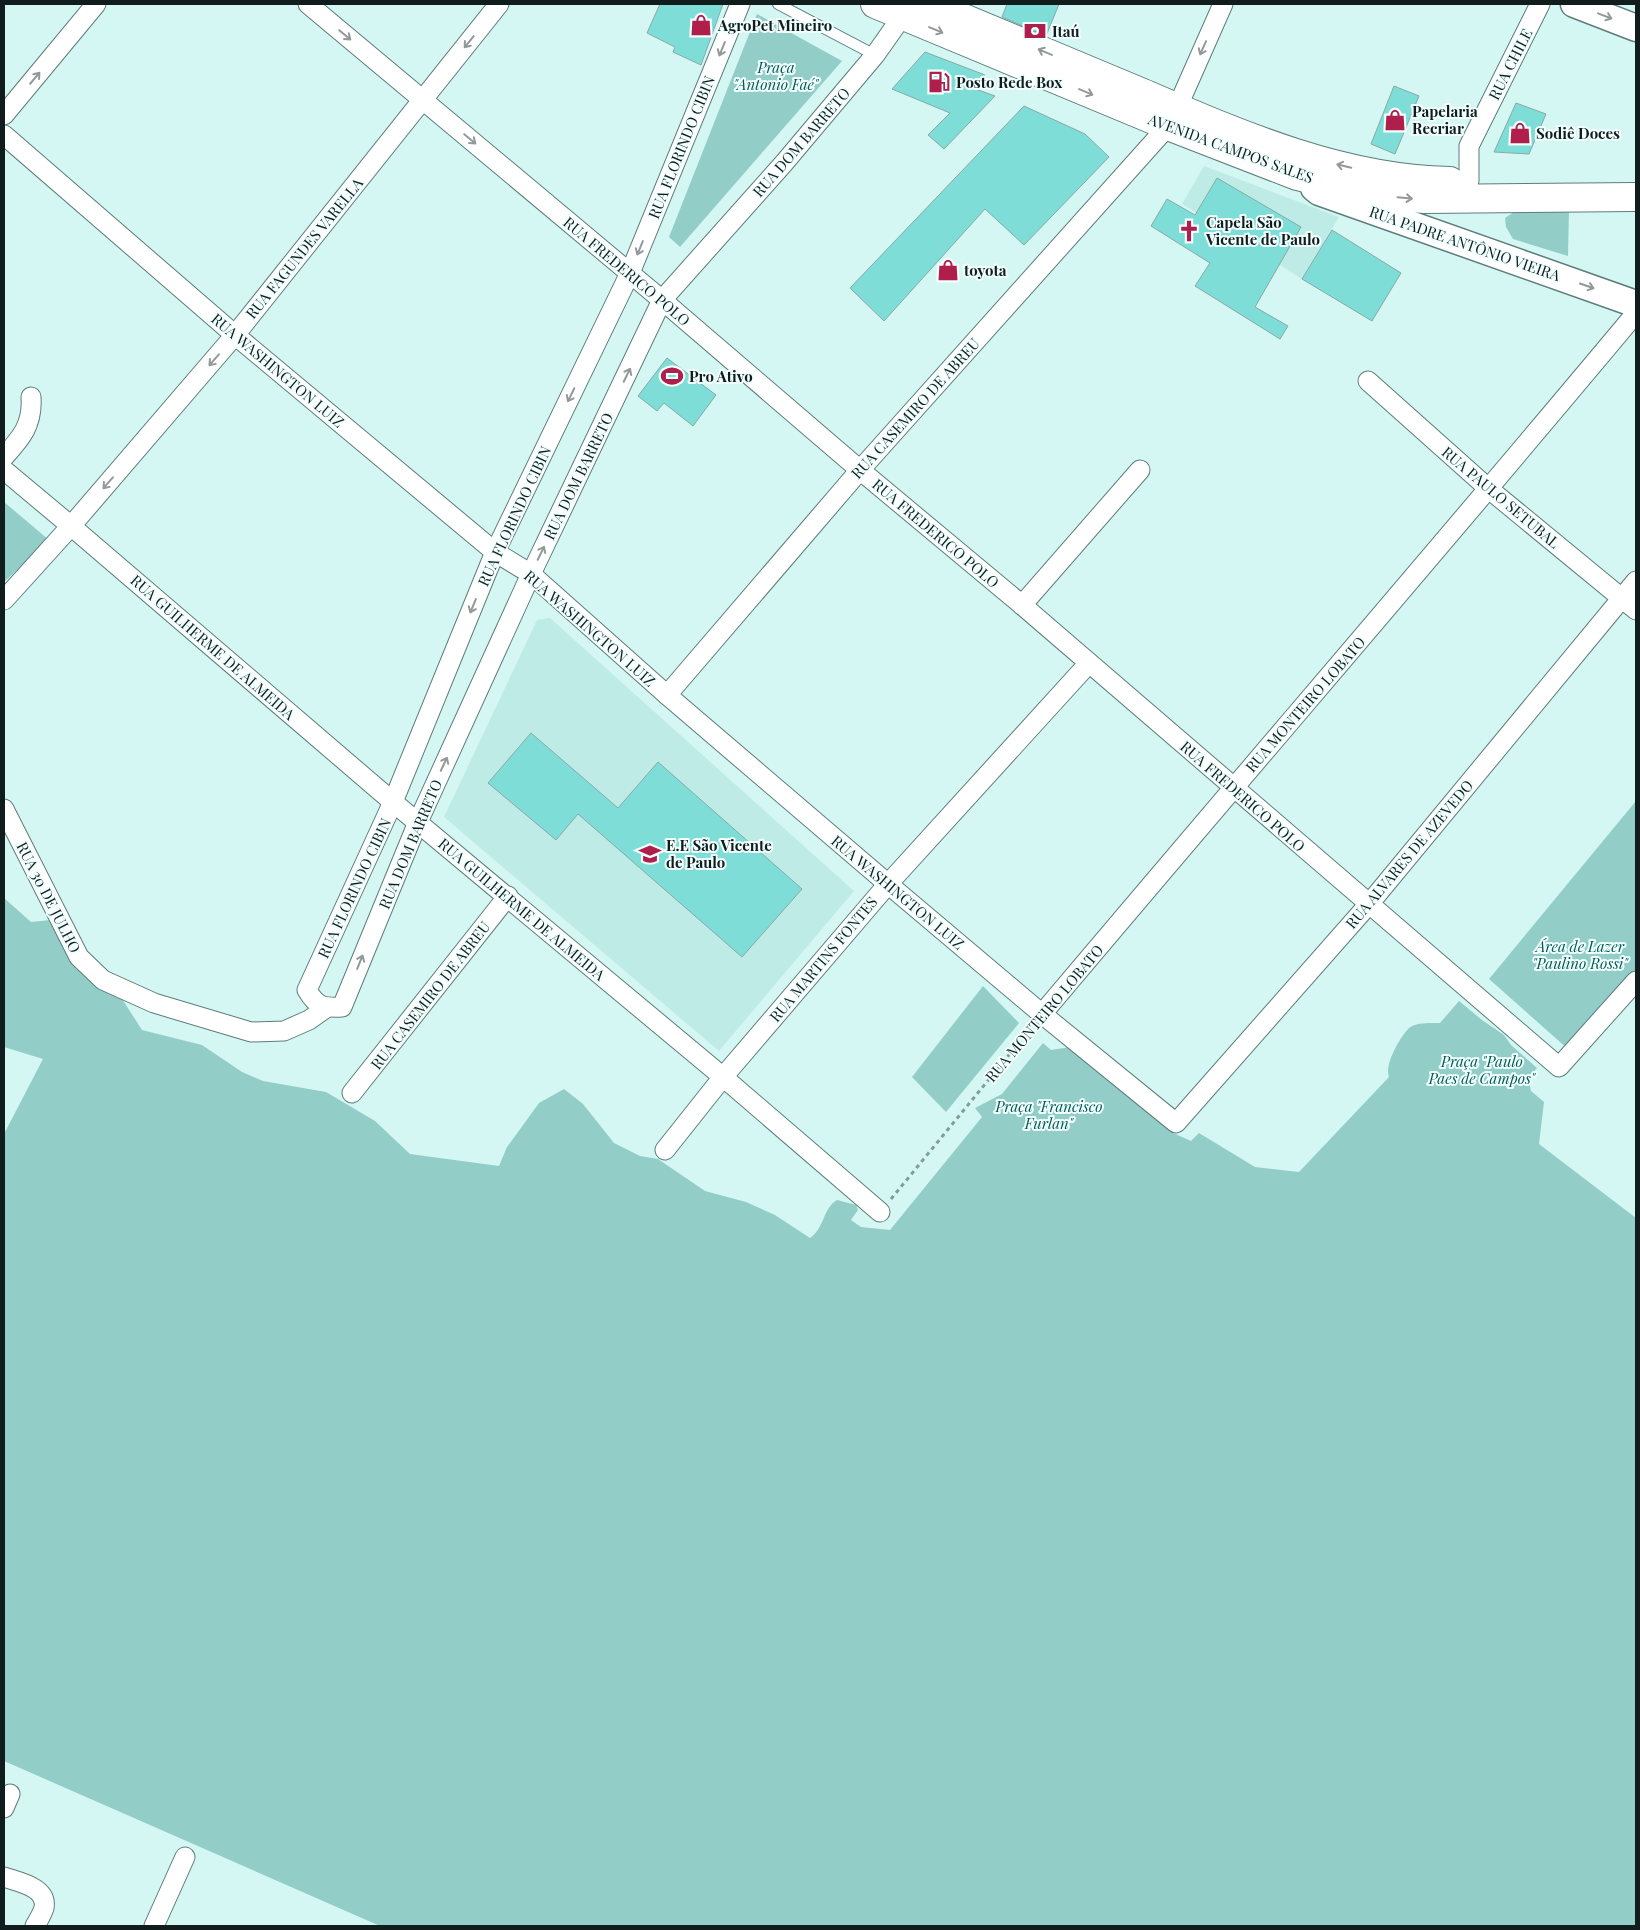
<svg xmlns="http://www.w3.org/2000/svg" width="1640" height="1930" viewBox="0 0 1640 1930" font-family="'Playfair Display',serif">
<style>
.built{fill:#bfebe7}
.green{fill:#93cdc8}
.building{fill:#7eded7;stroke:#88a9a6}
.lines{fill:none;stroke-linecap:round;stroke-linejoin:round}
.lane-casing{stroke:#5d7d7a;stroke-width:12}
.street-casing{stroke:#5d7d7a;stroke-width:21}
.secondary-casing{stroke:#5d7d7a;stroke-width:29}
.primary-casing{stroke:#5d7d7a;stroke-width:30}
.path{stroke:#829c99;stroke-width:3;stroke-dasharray:4 4;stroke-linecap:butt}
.lane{stroke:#fff;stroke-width:10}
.street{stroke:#fff;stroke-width:19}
.secondary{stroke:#fff;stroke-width:26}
.primary{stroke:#fff;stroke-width:28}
.oneway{stroke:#939999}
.labels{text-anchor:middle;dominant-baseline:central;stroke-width:4;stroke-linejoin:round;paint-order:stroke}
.poi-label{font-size:15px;font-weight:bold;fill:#101d1c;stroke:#f1fffe;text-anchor:start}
.street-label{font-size:15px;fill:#101d1c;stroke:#f1fffe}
.park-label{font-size:15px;font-style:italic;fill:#005a56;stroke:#f1fffe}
</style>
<rect width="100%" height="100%" fill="#d4f7f3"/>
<g class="built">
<polygon points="1204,166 1339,217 1302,279 1182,204"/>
<polygon points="550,618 854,891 719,1051 444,817 537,620"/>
</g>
<g class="green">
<polygon points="757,14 842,61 680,247 669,237"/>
<polygon points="1523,206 1569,209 1568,256 1513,239 1506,227 1505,218"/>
<polygon points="4,502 49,540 4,582"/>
<polygon points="1636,801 1636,974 1569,1050 1489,979"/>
<path d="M4 898 31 922 51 920 62 926 97 960 142 1030 202 1045 242 1072 263 1081 326 1092 375 1121 410 1154 499 1166 507 1147 539 1103 564 1089 583 1104 614 1143 640 1156 658 1159 705 1191 746 1202 775 1215 810 1238C824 1229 823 1208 837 1200L856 1205 858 1210 851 1220 861 1227 890 1230 982 1117 975 1108 1002 1094 1043 1043 1051 1050 1077 1046 1173 1133 1191 1141 1199 1133 1255 1167 1299 1172 1389 1077C1384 1065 1400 1037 1409 1028 1417 1022 1430 1023 1440 1023L1459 1001 1482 1020 1504 1035 1511 1045 1537 1068 1528 1078 1531 1091 1544 1102 1539 1144 1636 1218V1926H380L4 1761V1134L43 1059 4 1047Z"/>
<polygon points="983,986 1019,1023 946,1112 912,1077"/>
</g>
<g class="building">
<polygon points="660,4 723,4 701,65 673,52 675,47 647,33"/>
<polygon points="1007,4 1059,4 1046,36 1002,17"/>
<polygon points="925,52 985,75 973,88 995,96 944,149 928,135 950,113 892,89"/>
<polygon points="1394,86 1419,96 1395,154 1371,144"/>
<polygon points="1516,103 1546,114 1529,154 1494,152"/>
<polygon points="1024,106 1085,134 1109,157 1024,245 985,209 884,321 850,288"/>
<polygon points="1217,178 1301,227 1255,307 1288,326 1280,339 1195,286 1210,263 1151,226 1167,199 1195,215"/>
<polygon points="1332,230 1401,273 1372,321 1302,279"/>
<polygon points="667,358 716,395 693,426 664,403 657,411 638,396"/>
<polygon points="531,733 618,808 658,762 802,889 742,957 578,814 556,840 488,783"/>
</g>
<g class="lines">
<g class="lane-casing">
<polyline id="lane" points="778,4 875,55"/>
</g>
<g class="street-casing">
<g id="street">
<polyline points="308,4 662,300 860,470 1022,605 1559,1067 1636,981"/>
<path d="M740 4 630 273 495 552 393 802 307 990C317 1007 323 1008 342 1007L418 822 531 574 662 300 784 163 875 55 911 4"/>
<polyline points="1177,108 1223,4"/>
<polyline points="4,115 96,4"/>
<polyline points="4,135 235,335 495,552 531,574 667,695 888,884 1042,1014 1176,1123 1369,904 1636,581"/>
<polyline points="1469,181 1469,146 1540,4"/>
<polyline points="1368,381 1489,489 1636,610"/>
<path d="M4 457C21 438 33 425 31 397"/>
<polyline points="4,470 71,526 393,802 723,1077 880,1212"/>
<polyline points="4,600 71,526 235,335 499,4"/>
<polyline points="1022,605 1140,470"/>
<polyline points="667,695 860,470 1168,126"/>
<polyline points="4,809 79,957 103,980 154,1003 251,1032 284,1031 309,1020 326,1008"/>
<path d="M1042 1014C1239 780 1440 548 1636 313"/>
<polyline points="352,1093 508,896"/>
<polyline points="665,1150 723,1077 888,884 1089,663"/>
<polyline points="4,1808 10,1794"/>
<path d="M4 1877C18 1882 48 1887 44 1908 42 1914 38 1921 35 1926"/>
<polyline points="154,1926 185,1857"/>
</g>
</g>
<g class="secondary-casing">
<g id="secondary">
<polyline points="1574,4 1636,28"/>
<polyline points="1314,188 1319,192 1636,304"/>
</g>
</g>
<g class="primary-casing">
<g id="primary">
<polyline points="875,4 1168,126 1297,176 1381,196 1425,199 1636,197"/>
<path d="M930 4C1001 34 1072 63 1143 93 1241 135 1342 179 1450 181"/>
</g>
</g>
<polyline class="path" points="891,1199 1031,1028"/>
<use href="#lane" class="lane"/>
<use href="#street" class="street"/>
<use href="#secondary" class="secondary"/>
<use href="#primary" class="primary"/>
</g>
<defs><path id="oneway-shaft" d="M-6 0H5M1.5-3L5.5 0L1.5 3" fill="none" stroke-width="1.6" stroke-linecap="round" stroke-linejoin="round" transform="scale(1.25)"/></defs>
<g class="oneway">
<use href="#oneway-shaft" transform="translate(1605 16) rotate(21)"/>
<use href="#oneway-shaft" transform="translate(936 30) rotate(23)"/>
<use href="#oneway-shaft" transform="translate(345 35) rotate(40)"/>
<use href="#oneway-shaft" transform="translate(469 42) rotate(129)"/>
<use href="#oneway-shaft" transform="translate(1203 48) rotate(114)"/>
<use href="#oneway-shaft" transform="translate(722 49) rotate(112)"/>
<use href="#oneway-shaft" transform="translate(1045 52) rotate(-157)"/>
<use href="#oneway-shaft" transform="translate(35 78) rotate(-50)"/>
<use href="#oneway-shaft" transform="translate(1086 92) rotate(23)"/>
<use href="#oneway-shaft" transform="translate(470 139) rotate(40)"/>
<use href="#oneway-shaft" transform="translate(1344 166) rotate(-166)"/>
<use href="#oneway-shaft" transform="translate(1405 198) rotate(5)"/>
<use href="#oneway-shaft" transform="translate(640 248) rotate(112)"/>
<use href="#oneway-shaft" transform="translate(1587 286) rotate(19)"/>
<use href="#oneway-shaft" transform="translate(214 360) rotate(131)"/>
<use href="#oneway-shaft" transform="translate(627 375) rotate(-64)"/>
<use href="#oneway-shaft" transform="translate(571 395) rotate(116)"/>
<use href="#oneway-shaft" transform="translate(108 483) rotate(131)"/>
<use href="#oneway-shaft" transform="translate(541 553) rotate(-64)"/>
<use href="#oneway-shaft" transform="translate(473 606) rotate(112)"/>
<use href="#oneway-shaft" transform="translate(444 764) rotate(-65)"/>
<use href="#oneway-shaft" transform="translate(360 962) rotate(-68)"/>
</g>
<defs>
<g id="shop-bare" transform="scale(1.725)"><path d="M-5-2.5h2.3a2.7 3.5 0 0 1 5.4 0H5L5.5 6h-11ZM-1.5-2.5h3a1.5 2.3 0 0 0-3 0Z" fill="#b01e4c" stroke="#f1fffe" stroke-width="2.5" paint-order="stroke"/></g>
<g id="bank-bare" transform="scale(1.725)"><path d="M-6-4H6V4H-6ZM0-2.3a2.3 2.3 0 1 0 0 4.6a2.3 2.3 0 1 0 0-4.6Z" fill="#b01e4c" stroke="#f1fffe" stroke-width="2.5" paint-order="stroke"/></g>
<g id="fuel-bare" transform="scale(1.725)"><path d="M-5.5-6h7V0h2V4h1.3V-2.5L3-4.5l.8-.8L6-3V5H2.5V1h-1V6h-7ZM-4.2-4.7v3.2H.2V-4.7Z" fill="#b01e4c" stroke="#f1fffe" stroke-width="2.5" paint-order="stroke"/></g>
<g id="church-bare" transform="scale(1.725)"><path d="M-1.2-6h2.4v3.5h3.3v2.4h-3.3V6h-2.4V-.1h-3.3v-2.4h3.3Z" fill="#b01e4c" stroke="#f1fffe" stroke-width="2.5" paint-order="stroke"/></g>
<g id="stadium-bare" transform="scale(1.725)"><path d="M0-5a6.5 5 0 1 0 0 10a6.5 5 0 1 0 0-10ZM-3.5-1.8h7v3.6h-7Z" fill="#b01e4c" stroke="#f1fffe" stroke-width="2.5" paint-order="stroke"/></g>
<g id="school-bare" transform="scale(1.725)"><path d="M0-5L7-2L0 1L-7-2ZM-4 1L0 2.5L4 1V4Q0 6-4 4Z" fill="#b01e4c" stroke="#f1fffe" stroke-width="2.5" paint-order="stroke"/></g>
</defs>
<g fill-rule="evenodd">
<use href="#shop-bare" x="701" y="25"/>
<use href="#bank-bare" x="1035" y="31"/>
<use href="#fuel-bare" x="939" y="82"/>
<use href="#shop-bare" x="1395" y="120"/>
<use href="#shop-bare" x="1520" y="133"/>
<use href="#church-bare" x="1189" y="231"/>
<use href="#shop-bare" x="948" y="270"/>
<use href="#stadium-bare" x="672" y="376"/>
<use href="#school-bare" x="650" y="854"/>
</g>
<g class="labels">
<g class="poi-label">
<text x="718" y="25">AgroPet Mineiro</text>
<text x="1052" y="31">Itaú</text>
<text x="956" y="82">Posto Rede Box</text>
<text x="1412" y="111">Papelaria<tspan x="1412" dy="17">Recriar</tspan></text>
<text x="1536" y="133">Sodiê Doces</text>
<text x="1206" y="222">Capela São<tspan x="1206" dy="17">Vicente de Paulo</tspan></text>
<text x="964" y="270">toyota</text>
<text x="689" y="376">Pro Ativo</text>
<text x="666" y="845">E.E São Vicente<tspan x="666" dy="17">de Paulo</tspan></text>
</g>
<g class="street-label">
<text transform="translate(1510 64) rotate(-63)">RUA CHILE</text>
<text transform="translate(801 142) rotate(-49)">RUA DOM BARRETO</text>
<text transform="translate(681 147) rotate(-68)">RUA FLORINDO CIBIN</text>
<text transform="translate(1231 148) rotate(20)">AVENIDA CAMPOS SALES</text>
<text transform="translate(1465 243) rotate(19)">RUA PADRE ANTÔNIO VIEIRA</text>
<text transform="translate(304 248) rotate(-51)">RUA FAGUNDES VARELLA</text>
<text transform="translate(627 271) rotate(40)">RUA FREDERICO POLO</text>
<text transform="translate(278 370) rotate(40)">RUA WASHINGTON LUIZ</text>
<text transform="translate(915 408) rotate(-48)">RUA CASEMIRO DE ABREU</text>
<text transform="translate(578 476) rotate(-64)">RUA DOM BARRETO</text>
<text transform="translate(1501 497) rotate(40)">RUA PAULO SETUBAL</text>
<text transform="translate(514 516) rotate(-65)">RUA FLORINDO CIBIN</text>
<text transform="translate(936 533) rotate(40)">RUA FREDERICO POLO</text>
<text transform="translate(590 628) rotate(41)">RUA WASHINGTON LUIZ</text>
<text transform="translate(213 647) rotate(41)">RUA GUILHERME DE ALMEIDA</text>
<text transform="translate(1305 704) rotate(-49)">RUA MONTEIRO LOBATO</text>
<text transform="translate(1243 796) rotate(41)">RUA FREDERICO POLO</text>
<text transform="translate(410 844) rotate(-67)">RUA DOM BARRETO</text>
<text transform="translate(1409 854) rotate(-50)">RUA ALVARES DE AZEVEDO</text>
<text transform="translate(354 888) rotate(-65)">RUA FLORINDO CIBIN</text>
<text transform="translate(898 892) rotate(40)">RUA WASHINGTON LUIZ</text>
<text transform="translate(49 897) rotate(63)">RUA 30 DE JULHO</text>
<text transform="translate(522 909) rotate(40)">RUA GUILHERME DE ALMEIDA</text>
<text transform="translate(823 959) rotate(-50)">RUA MARTINS FONTES</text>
<text transform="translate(430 995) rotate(-52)">RUA CASEMIRO DE ABREU</text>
<text transform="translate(1044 1013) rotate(-50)">RUA MONTEIRO LOBATO</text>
</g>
<g class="park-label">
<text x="776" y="67">Praça<tspan x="776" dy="17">"Antonio Faé"</tspan></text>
<text x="1580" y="946">Área de Lazer<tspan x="1580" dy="17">"Paulino Rossi"</tspan></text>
<text x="1482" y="1061">Praça "Paulo<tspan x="1482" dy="17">Paes de Campos"</tspan></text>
<text x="1049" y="1106">Praça "Francisco<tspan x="1049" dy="17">Furlan"</tspan></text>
</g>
</g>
<rect width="1640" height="1930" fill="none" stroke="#101d1c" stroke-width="10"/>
</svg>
